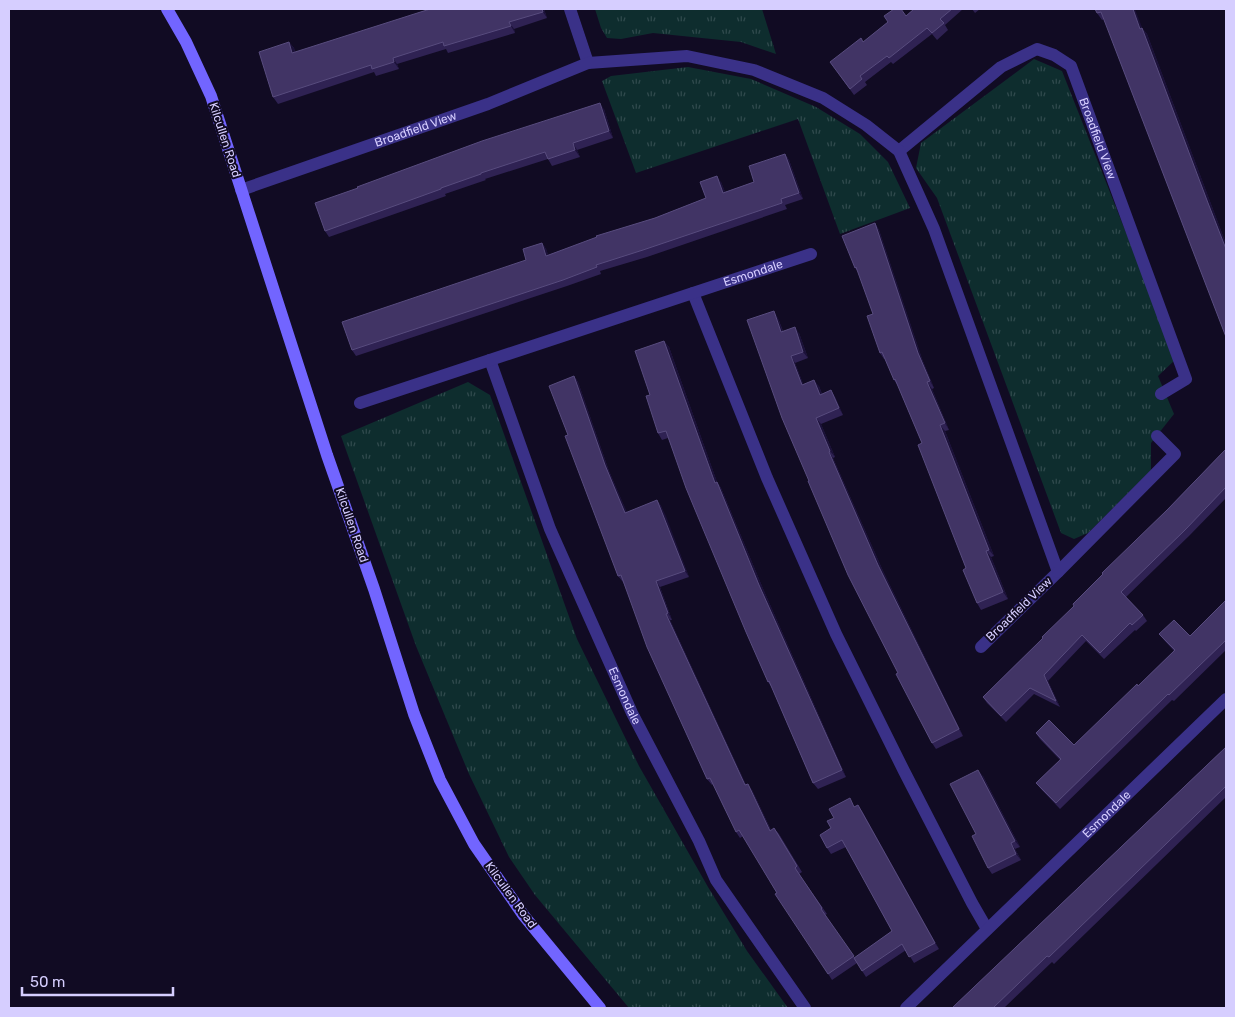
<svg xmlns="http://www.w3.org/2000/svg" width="1235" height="1017" viewBox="0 0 1235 1017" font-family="Rubik,sans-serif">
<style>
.grass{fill:url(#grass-tufts)}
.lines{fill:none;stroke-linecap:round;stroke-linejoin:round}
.street{stroke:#3a3188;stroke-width:12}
.secondary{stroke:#7265ff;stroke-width:12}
.wall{fill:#2f2253}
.shaded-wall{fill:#1b1138}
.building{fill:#413465;stroke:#584c7e}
.labels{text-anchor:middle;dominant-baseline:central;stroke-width:4;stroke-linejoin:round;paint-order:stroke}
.street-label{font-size:12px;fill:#d6ceff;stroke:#110b23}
</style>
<defs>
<pattern id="grass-tufts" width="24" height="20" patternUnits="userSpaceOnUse" patternTransform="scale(1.25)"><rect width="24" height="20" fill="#0e2d2e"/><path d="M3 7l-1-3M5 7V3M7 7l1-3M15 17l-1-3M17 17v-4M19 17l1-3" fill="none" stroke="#304a4d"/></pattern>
</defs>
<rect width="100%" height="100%" fill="#110b23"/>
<g class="grass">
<polygon points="595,9 762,9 776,54 741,42 653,33 621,39 607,38 601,28"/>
<polygon points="1034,59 1062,71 1176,359 1158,376 1174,414 1151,443 1151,470 1088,533 1074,539 1061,533 937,198 916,168 921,143"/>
<polygon points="688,67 751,79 816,107 860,134 888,162 910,208 840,234 798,119 636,173 602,81 611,76"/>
<polygon points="468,382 490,395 577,639 639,766 708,887 747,951 788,1008 629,1008 535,895 509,857 469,774 416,646 341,436"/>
</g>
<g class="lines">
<g class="street">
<polyline points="570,9 588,63"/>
<path id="s1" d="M899 151 1001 67 1037 49 1054 55 1071 66 1186 379 1161 394"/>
<path id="s2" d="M241 190 488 104 588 63 687 56 754 70 823 98 866 125 899 151 934 229 1058 572 981 647"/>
<polyline points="693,293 767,478 836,634 904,771 972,903 987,929"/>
<path id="s3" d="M490 360 550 529 632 713 699 841 716 880 805 1008"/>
<path id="s4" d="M360 403 811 254"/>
<polyline points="1058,572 1175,454 1157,436"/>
<path id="s5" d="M906 1008 1226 699"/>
</g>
<polyline class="secondary" points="167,9 186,42 211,96 327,455 374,589 414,714 440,780 474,844 524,916 600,1008"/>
</g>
<g class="wall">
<polygon points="544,9 547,18 514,29 515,33 448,53 446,49 397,64 399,69 376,76 374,72 278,104 273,97 289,42 294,48 295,52"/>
<polygon points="914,9 963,9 945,25 948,30 937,40 932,34 893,64 891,62 865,82 867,85 854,95 830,62 906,16"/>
<polygon points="972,9 980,9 975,13"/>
<polygon points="1095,9 1142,28 1147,34 1226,244 1226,337 1104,19 1102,20 1097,13"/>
<polygon points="604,109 613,138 577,150 580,157 552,166 548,159 485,179 486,180 445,194 446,196 329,237 325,231"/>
<polygon points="785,154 789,160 803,199 785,205 787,209 647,257 600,271 601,274 567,286 356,356 352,350 526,260 542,243 546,249 548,255 655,218 706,198 721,182 725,192 754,182"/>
<polygon points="875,223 879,230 922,359 934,388 932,389 949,430 945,431 994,556 991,557 1008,599 981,610 977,603 966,568 922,443 898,386 894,380 885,359 884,359 880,353 873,314 858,272 855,268"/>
<polygon points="778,318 783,331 799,333 808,358 795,363 803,384 819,386 822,394 831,390 835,397 843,415 821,424 835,457 833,458 883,571 963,736 936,749 932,743 898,673 809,481"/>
<polygon points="664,341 669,347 717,482 721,488 764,591 846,777 818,789 813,783 772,688 768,682 668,438 662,440 658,433"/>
<polygon points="574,376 578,382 609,471 627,513 657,500 661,506 689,577 660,587 672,620 670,620 746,785 752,790 771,830 774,828 779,834 802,872 799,874 827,914 825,915 855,958 892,931 846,847 831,854 827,848 831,828 855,806 862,811 939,949 914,963 906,950 866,977 857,963 832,980 777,893 743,836 740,838 736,832 713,784 712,785 707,779 623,582 618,576 568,435"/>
<polygon points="1226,449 1226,498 1189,536 1126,597 1143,615 1147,621 1136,631 1135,630 1104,659 1086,641 1048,681 1060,707 1034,694 1006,722 987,703 983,697 1043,638"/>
<polygon points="1226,600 1226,650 1174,701 1172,700 1060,809 1041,789 1036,783 1060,760 1040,739 1036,733 1074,745 1138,686 1174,651 1164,640 1159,634 1190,636"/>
<polygon points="1226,747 1226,797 1054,964 1052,962 1004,1008 952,1008"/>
<polygon points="983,776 1020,847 1015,849 1021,860 992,874 988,868 976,834"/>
</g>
<g class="shaded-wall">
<polygon points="542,9 544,9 547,18 543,12"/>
<polygon points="1133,9 1135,9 1145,35 1140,29"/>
<polygon points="509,22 514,29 515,33 511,26"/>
<polygon points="1142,28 1147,34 1226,244 1226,249 1208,203"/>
<polygon points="289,42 294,48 297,59 292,53"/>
<polygon points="393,58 397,64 399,69 394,62"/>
<polygon points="600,103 604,109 613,138 609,131"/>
<polygon points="573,143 577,150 580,157 575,150"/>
<polygon points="785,154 789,160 803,199 799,193"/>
<polygon points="717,176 721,182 728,199 723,193"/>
<polygon points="875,223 879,230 922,359 934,388 930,381 918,353"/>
<polygon points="542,243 546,249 551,262 546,256"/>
<polygon points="774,311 778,318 785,338 781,332"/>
<polygon points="795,327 799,333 808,358 803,352"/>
<polygon points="664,341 669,347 717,482 721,488 764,591 846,777 842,770 759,585 715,483"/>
<polygon points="791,356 795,363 806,391 802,385"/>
<polygon points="574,376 578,382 609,471 630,519 625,513 605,465"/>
<polygon points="814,380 819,386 824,401 820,395"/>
<polygon points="927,382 932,389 949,430 945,423"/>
<polygon points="831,390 835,397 843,415 839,408"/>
<polygon points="816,418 821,424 835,457 830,451"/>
<polygon points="940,425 945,431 994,556 989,550"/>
<polygon points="829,452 833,458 883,571 963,736 959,729 878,565"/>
<polygon points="657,500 661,506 666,516 689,577 685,571"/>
<polygon points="986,551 991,557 1008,599 1003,592"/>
<polygon points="656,581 660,587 672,620 668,613"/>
<polygon points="666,614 670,620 749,791 745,785"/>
<polygon points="1044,675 1048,681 1060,707 1056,701"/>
<polygon points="978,770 983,776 1020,847 1015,841"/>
<polygon points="748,784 752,790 774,837 770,831"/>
<polygon points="858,805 862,811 939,949 935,943"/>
<polygon points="1011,843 1015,849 1021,860 1016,854"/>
</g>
<g class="building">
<polygon points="430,9 542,9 543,12 509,22 511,26 444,46 443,42 393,58 394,62 372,69 371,65 273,97 259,52 289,42 292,53"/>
<polygon points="894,9 901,9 906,16 914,9 952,9 940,19 944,23 932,33 927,28 889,58 887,56 860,76 862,79 850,89 830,62 861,38 863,42 888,22 884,16"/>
<polygon points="1095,9 1133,9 1140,29 1142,28 1208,203 1226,249 1226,337 1101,12 1097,13"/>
<polygon points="600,103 609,131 573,143 575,150 548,159 545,152 481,173 481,174 441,188 441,189 325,231 315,203 358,188 357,187 482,141"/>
<polygon points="785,154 799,193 781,199 782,203 643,250 596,265 597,267 563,280 352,350 342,322 526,260 523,249 542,243 546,256 597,237 596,236 655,218 706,198 700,182 717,176 723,193 754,182 749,166"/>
<polygon points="875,223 918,353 930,381 927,382 945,423 940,425 989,550 986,551 1003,592 977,603 963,570 966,568 918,445 922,443 895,379 894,380 882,352 880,353 867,316 873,314 856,267 855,268 842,236"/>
<polygon points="774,311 781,332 795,327 803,352 791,356 802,385 814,380 820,395 831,390 839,408 816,418 830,451 829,452 878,565 959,729 932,743 896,674 898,673 848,575 808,481 809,481 782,418 747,320"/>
<polygon points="664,341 715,483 717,482 759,585 842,770 813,783 769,681 768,682 746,632 686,488 666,431 658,433 646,396 650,395 635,351"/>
<polygon points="574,376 605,465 625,513 657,500 661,510 685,571 656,581 668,613 666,614 745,785 748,784 770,831 774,828 797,866 795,868 822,908 821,909 854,956 828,974 775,894 777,893 739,830 736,832 710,778 707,779 647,647 621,575 618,576 565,436 568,435 549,386"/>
<polygon points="1226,449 1226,487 1185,530 1121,592 1143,615 1132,625 1130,623 1100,653 1082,635 1044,675 1056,701 1030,688 1001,716 983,697 1043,638 1042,637 1074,606 1073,604 1103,574 1102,573 1167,510"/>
<polygon points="1226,600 1226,640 1169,695 1168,694 1056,803 1036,783 1061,759 1036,733 1049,720 1074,745 1137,684 1138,686 1175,650 1159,634 1174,620 1190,636"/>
<polygon points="1226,747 1226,786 1049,957 1047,956 993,1008 952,1008"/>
<polygon points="978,770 1015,841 1011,843 1016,854 988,868 972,836 976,834 950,784"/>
<polygon points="850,798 854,807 858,805 935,943 909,957 902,944 862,971 854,958 892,931 842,840 827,848 820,835 831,828 827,821 834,818 829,809"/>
</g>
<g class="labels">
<g class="street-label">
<text stroke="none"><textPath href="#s2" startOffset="185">Broadfield View</textPath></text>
<text stroke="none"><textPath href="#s1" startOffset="288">Broadfield View</textPath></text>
<text transform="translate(225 140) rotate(72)">Kilcullen Road</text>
<text stroke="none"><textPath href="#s4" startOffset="414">Esmondale</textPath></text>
<text transform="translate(352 525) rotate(71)">Kilcullen Road</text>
<text transform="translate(1019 609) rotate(-44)">Broadfield View</text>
<text stroke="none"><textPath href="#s3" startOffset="362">Esmondale</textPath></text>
<text stroke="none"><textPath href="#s5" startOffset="279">Esmondale</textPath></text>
<text transform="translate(511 895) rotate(54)">Kilcullen Road</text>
</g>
</g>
<rect width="1235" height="1017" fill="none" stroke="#d6ceff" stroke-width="20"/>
<path d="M22 987v8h151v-8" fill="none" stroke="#d6ceff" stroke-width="2.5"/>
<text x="30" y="987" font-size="15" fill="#d6ceff" stroke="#110b23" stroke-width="4" paint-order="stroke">50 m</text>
</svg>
